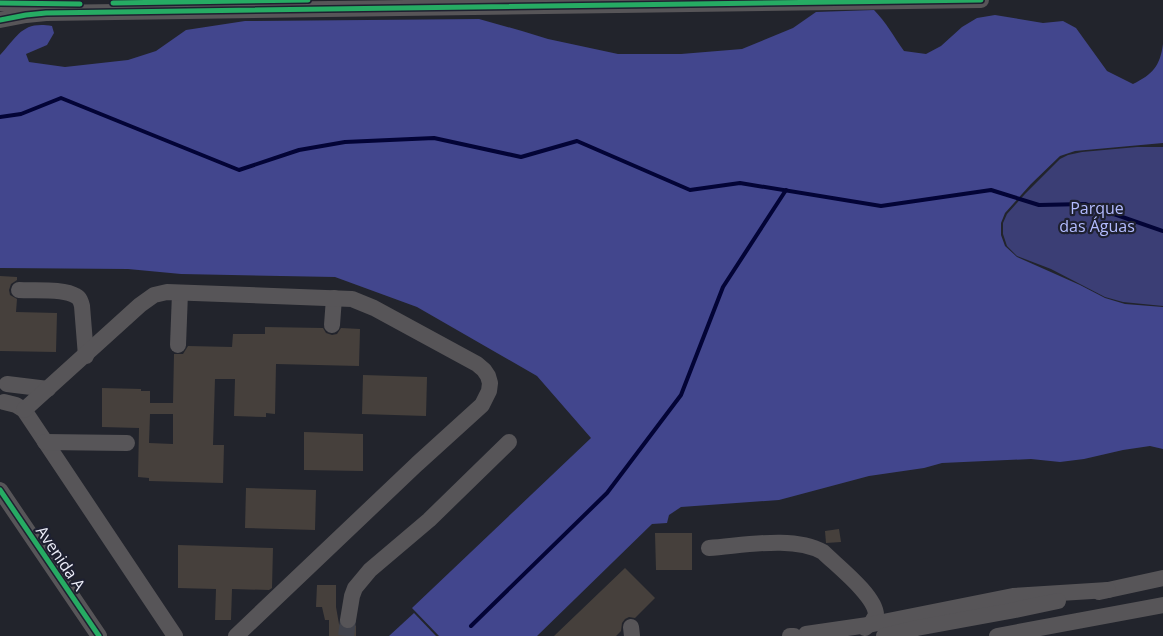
<svg xmlns="http://www.w3.org/2000/svg" width="1163" height="636" viewBox="0 0 1163 636" font-family="'Open Sans',sans-serif">
<style>
.green{fill:#3b3e75}
.forest{fill:#42468d}
.lines{fill:none;stroke-linecap:round;stroke-linejoin:round}
.stream{stroke:#030436;stroke-width:4}
.building{fill:#46403c;fill-rule:evenodd}
.minor-tunnel{stroke:#40424b;stroke-width:16;stroke-dasharray:16 8;stroke-linecap:butt}
.minor{stroke:#575558;stroke-width:16}
.cycleway-casing{stroke:#1e2030;stroke-width:8}
.cycleway{stroke:#26ab63;stroke-width:5}
.labels{text-anchor:middle;dominant-baseline:central;stroke-width:4.5;stroke-linejoin:round;paint-order:stroke}
.park-label{font-size:16px;fill:#b3bcff;stroke:#1e2030}
.street-label{font-size:16px;fill:#edeef9;stroke:#1e2030}
</style>
<rect width="100%" height="100%" fill="#22242c"/>
<polygon class="green" points="1137,147 1163,147 1163,306 1123,302 1105,297 1051,269 1017,256 1007,246 1003,234 1003,223 1007,214 1025,194 1060,159 1068,155 1082,152"/>
<g class="forest">
<path d="M874 10C886 22 894 37 904 51L926 54 941 46 962 27 977 18 995 15 1043 23 1063 21 1076 28 1107 71 1133 84C1153 74 1160 66 1163 44V143L1075 151 1060 156 1031 184 1005 213 1001 223V235L1005 246 1017 257 1080 285 1105 298 1125 304 1163 307V449L1150 446 1123 450 1084 459 1060 462 1031 459 942 463 924 468 869 476 779 500 681 507 669 515 667 523 652 524 537 636H439L412 608 591 438 537 376 417 307 335 277 181 274 128 269 0 268V55C18 36 22 21 52 26L54 33 47 45 26 54 29 62 65 67 128 60 156 51 186 30 245 21 479 19 522 31 548 39 618 54H681L742 49 793 28 816 12Z"/>
<polygon points="414,613 436,636 389,636"/>
</g>
<g class="lines">
<g class="stream">
<polyline points="0,117 21,114 61,98 239,170 299,150 345,142 434,138 521,157 577,141 690,190 740,183 881,206 991,190 1039,205 1085,204 1163,231"/>
<polyline points="471,626 607,493 681,395 723,287 786,190"/>
</g>
</g>
<g class="building">
<polygon points="0,276 17,277 17,280 11,284 9,290 10,295 17,299 16,312 57,313 56,352 0,351"/>
<path d="M265 327 323 328 326 333 332 335 337 334 341 328 360 329 359 366 276 364 275 414 266 413V417L234 416 235 379H215L213 445H224L223 483 149 481V478L138 477 139 428 102 427V388L141 389V391H150V403H173L174 354H183L188 346 232 347 233 334H265ZM150 414H173V444L149 443Z"/>
<polygon points="363,375 427,377 426,416 362,414"/>
<polygon points="304,432 363,434 363,471 304,470"/>
<polygon points="246,488 316,490 315,530 245,528"/>
<polygon points="839,529 841,542 826,543 825,531"/>
<polygon points="655,533 692,533 692,570 656,570"/>
<polygon points="178,545 273,548 272,588 269,590 232,589 231,620 215,620 216,589 178,588"/>
<polygon points="625,568 655,598 635,618 629,617 625,619 622,623 621,631 616,636 554,636"/>
<polygon points="317,585 336,585 336,607 339,624 342,628 347,630 352,629 356,625 356,636 329,636 329,620 325,620 322,607 316,607"/>
</g>
<g class="lines">
<polyline class="minor-tunnel" points="346,636 348,620"/>
<g class="minor">
<polyline points="0,3 45,4"/>
<polyline points="0,20 26,15 46,13 981,0"/>
<path d="M19 290C34 291 64 288 76 296 80 298 81 302 82 306L86 356"/>
<polyline points="332,325 334,298"/>
<polyline points="178,345 180,293"/>
<polyline points="7,384 48,389"/>
<polyline points="4,402 16,405 24,410 175,636"/>
<polyline points="24,410 140,305 154,295 167,292 352,299 374,308 477,364 484,370 488,376 490,383 489,391 482,405 417,464 236,636"/>
<polyline points="45,442 127,443"/>
<polyline points="0,490 99,636"/>
<path d="M709 548C742 546 793 535 823 552 836 565 876 596 876 615L872 622 865 628"/>
<polyline points="1099,592 1163,578"/>
<polyline points="348,620 352,596 355,588 370,570 429,520 509,442"/>
<polyline points="631,627 632,636"/>
<polyline points="806,634 868,625 1013,596 1108,590"/>
<polyline points="790,636 794,636"/>
<polyline points="884,636 917,628 1010,611 1058,601"/>
<polyline points="997,636 1163,605"/>
</g>
<g class="cycleway-casing">
<g id="cycleway">
<polyline points="0,3 80,4"/>
<polyline points="113,3 308,0"/>
<polyline points="0,20 26,15 46,13 981,0"/>
<polyline points="0,490 99,636"/>
</g>
</g>
<use href="#cycleway" class="cycleway"/>
</g>
<g class="labels">
<g class="park-label">
<text x="1097" y="208">Parque<tspan x="1097" dy="18">das Águas</tspan></text>
</g>
<g class="street-label">
<text transform="translate(61 558) rotate(56)">Avenida A</text>
</g>
</g>
</svg>
